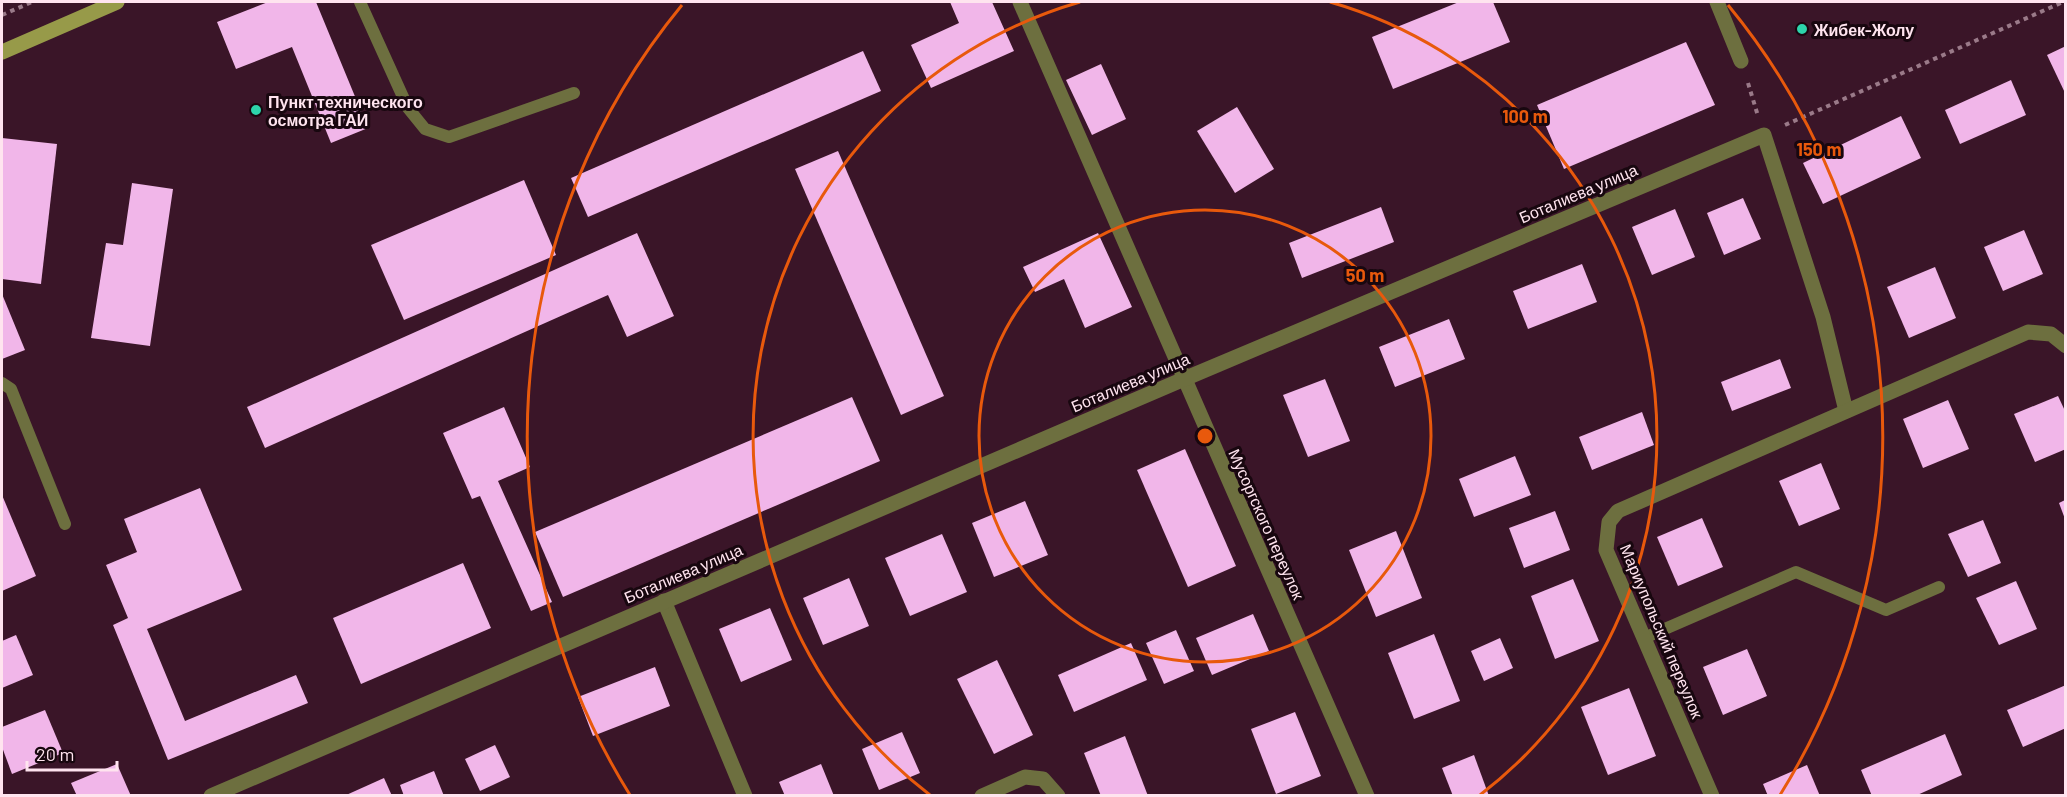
<svg xmlns="http://www.w3.org/2000/svg" width="2067" height="797" viewBox="0 0 2067 797" font-family="Barlow,sans-serif">
<style>
.building{fill:#f1b6e9}
.lines{fill:none;stroke-linecap:round;stroke-linejoin:round}
.path{stroke:#9a7a89;stroke-width:4;stroke-dasharray:4.5 4.5;stroke-linecap:butt}
.lane{stroke:#6d6f3f;stroke-width:12}
.street{stroke:#6d6f3f;stroke-width:15}
.secondary{stroke:#979a49;stroke-width:15}
.ring{fill:none;stroke:#e8590c;stroke-width:3}
.poi-dot{fill:#2dd4ab;stroke:#18070f;stroke-width:2}
.labels{text-anchor:middle;dominant-baseline:central;stroke-width:6;stroke-linejoin:round;paint-order:stroke}
.poi-label{font-size:16px;font-weight:bold;fill:#ffe4ef;stroke:#18070f;text-anchor:start}
.street-label{font-size:16px;fill:#ffe4ef;stroke:#18070f}
.centre{fill:#e8590c;stroke:#18070f;stroke-width:3}
.ring-label{font-size:18px;text-anchor:middle;font-weight:bold;fill:#e8590c;stroke:#18070f;stroke-width:6;stroke-linejoin:round;paint-order:stroke}
</style>
<rect width="100%" height="100%" fill="#3a1528"/>
<g class="building">
<polygon points="268,2 316,2 368,128 331,143 292,47 236,69 217,22"/>
<polygon points="950,2 992,2 1014,51 931,88 911,45 959,23"/>
<polygon points="1459,2 1493,2 1510,42 1393,89 1372,37"/>
<polygon points="1686,42 1715,105 1564,169 1537,105"/>
<polygon points="2066,46 2066,95 2047,55"/>
<polygon points="863,51 881,91 588,217 571,178"/>
<polygon points="1101,64 1126,119 1092,135 1066,80"/>
<polygon points="2011,80 2026,115 1960,144 1945,110"/>
<polygon points="1237,107 1274,169 1235,193 1197,131"/>
<polygon points="1901,116 1921,158 1823,204 1803,163"/>
<polygon points="2,138 57,144 41,284 2,279"/>
<polygon points="838,151 944,396 901,415 795,169"/>
<polygon points="524,180 556,255 404,320 371,245"/>
<polygon points="132,183 173,189 150,346 91,338 106,243 123,245"/>
<polygon points="1743,198 1761,239 1724,255 1707,213"/>
<polygon points="1381,207 1394,242 1302,278 1289,243"/>
<polygon points="1675,209 1695,257 1652,275 1632,227"/>
<polygon points="2024,230 2043,274 2003,291 1984,247"/>
<polygon points="637,233 674,316 627,337 608,295 265,448 247,407"/>
<polygon points="1098,233 1132,307 1085,328 1064,279 1035,292 1023,267"/>
<polygon points="1582,264 1597,302 1528,329 1513,291"/>
<polygon points="1935,267 1956,318 1909,338 1887,287"/>
<polygon points="2,294 25,350 2,359"/>
<polygon points="1449,319 1465,359 1395,387 1379,347"/>
<polygon points="1780,359 1791,388 1732,411 1721,382"/>
<polygon points="1325,379 1350,441 1308,457 1283,395"/>
<polygon points="2058,396 2066,413 2066,449 2035,462 2014,414"/>
<polygon points="852,397 880,461 563,597 535,532"/>
<polygon points="1948,400 1969,449 1923,468 1903,419"/>
<polygon points="504,407 530,467 498,481 552,602 531,611 480,496 472,499 443,433"/>
<polygon points="1642,412 1654,445 1592,470 1579,437"/>
<polygon points="1185,449 1236,566 1188,587 1137,470"/>
<polygon points="1515,456 1531,495 1474,517 1459,479"/>
<polygon points="1821,463 1840,509 1799,526 1779,481"/>
<polygon points="200,488 242,590 147,629 185,721 296,675 308,703 168,760 113,625 128,618 106,565 137,552 124,519"/>
<polygon points="2,495 36,576 2,591"/>
<polygon points="2065,500 2065,519 2059,503"/>
<polygon points="1025,501 1048,555 994,577 972,523"/>
<polygon points="1555,511 1570,550 1524,568 1509,528"/>
<polygon points="1702,518 1723,567 1678,586 1657,537"/>
<polygon points="1983,520 2001,563 1968,577 1948,534"/>
<polygon points="1396,531 1422,598 1376,617 1349,550"/>
<polygon points="942,534 967,592 910,616 885,558"/>
<polygon points="463,563 491,628 361,684 333,618"/>
<polygon points="849,578 869,626 823,645 803,598"/>
<polygon points="1573,579 1599,641 1555,659 1531,596"/>
<polygon points="2016,581 2037,629 1999,645 1976,598"/>
<polygon points="770,608 792,660 741,682 719,629"/>
<polygon points="1253,614 1269,651 1212,675 1196,638"/>
<polygon points="1176,630 1194,671 1164,684 1146,643"/>
<polygon points="1434,634 1460,701 1414,719 1388,653"/>
<polygon points="16,635 33,675 2,688 2,641"/>
<polygon points="1500,638 1513,668 1484,681 1471,651"/>
<polygon points="1131,643 1147,680 1074,712 1058,675"/>
<polygon points="1747,649 1767,696 1723,715 1703,667"/>
<polygon points="997,660 1033,735 994,754 957,679"/>
<polygon points="655,667 670,706 593,736 578,697"/>
<polygon points="2066,685 2066,728 2023,747 2007,710"/>
<polygon points="1629,688 1656,756 1608,775 1581,707"/>
<polygon points="45,710 63,753 12,774 2,747 2,727"/>
<polygon points="1295,712 1321,776 1276,794 1251,729"/>
<polygon points="902,732 920,773 879,790 862,749"/>
<polygon points="1945,734 1962,775 1915,796 1872,796 1861,770"/>
<polygon points="1125,736 1148,796 1101,796 1084,753"/>
<polygon points="495,745 510,777 480,791 465,759"/>
<polygon points="1474,755 1489,796 1453,796 1442,768"/>
<polygon points="117,764 131,796 77,796 71,783"/>
<polygon points="821,764 834,796 785,796 779,782"/>
<polygon points="1807,765 1820,796 1768,796 1763,784"/>
<polygon points="434,771 444,796 404,796 400,785"/>
<polygon points="384,778 392,796 344,796"/>
</g>
<g class="lines">
<g class="path">
<polyline points="2,15 32,2"/>
<polyline points="1748,83 1758,116"/>
<polyline points="1785,125 2063,2"/>
</g>
<g class="lane">
<polyline points="360,2 408,108 425,129 449,137 574,93"/>
<polyline points="2,383 11,389 65,524"/>
<polyline points="1644,638 1796,572 1886,610 1939,587"/>
</g>
<g class="street">
<polyline points="1020,2 1367,796"/>
<polyline points="1717,2 1741,61"/>
<polyline points="664,601 745,796"/>
<polyline points="211,796 1184,379 1764,135 1823,317 1846,411"/>
<polyline points="982,796 1025,777 1043,779 1058,796"/>
<polyline points="1712,796 1606,550 1609,522 1618,511 2028,332 2051,334 2066,346"/>
</g>
<polyline class="secondary" points="2,52 117,2"/>
</g>
<g class="ring">
<circle cx="1205" cy="436" r="226"/>
<path d="M930 795A452 452 0 0 1 1080 2M1330 2A452 452 0 0 1 1480 795"/>
<path d="M630 795A678 678 0 0 1 682 5M1728 5A678 678 0 0 1 1780 795"/>
</g>
<g class="poi-dot">
<circle cx="1802" cy="29" r="6"/>
<circle cx="256" cy="110" r="6"/>
</g>
<g class="labels">
<g class="poi-label">
<text x="1814" y="29">Жибек-Жолу</text>
<text x="268" y="101">Пункт технического<tspan x="268" dy="18">осмотра ГАИ</tspan></text>
</g>
<g class="street-label">
<text transform="translate(1578 193) rotate(-23)">Боталиева улица</text>
<text transform="translate(1130 382) rotate(-23)">Боталиева улица</text>
<text transform="translate(1267 524) rotate(66)">Мусоргского переулок</text>
<text transform="translate(683 573) rotate(-23)">Боталиева улица</text>
<text transform="translate(1662 631) rotate(67)">Мариупольский переулок</text>
</g>
</g>
<circle cx="1205" cy="436" r="9" class="centre"/>
<g class="ring-label">
<text x="1525" y="123">100 m</text>
<text x="1819" y="156">150 m</text>
<text x="1365" y="282">50 m</text>
</g>
<rect width="2067" height="797" fill="none" stroke="#ffe4ef" stroke-width="6"/>
<path d="M27 761v9h90v-9" fill="none" stroke="#ffe4ef" stroke-width="3"/>
<text x="36" y="761" font-size="18" fill="#ffe4ef" stroke="#18070f" stroke-width="4.5" paint-order="stroke">20 m</text>
</svg>
